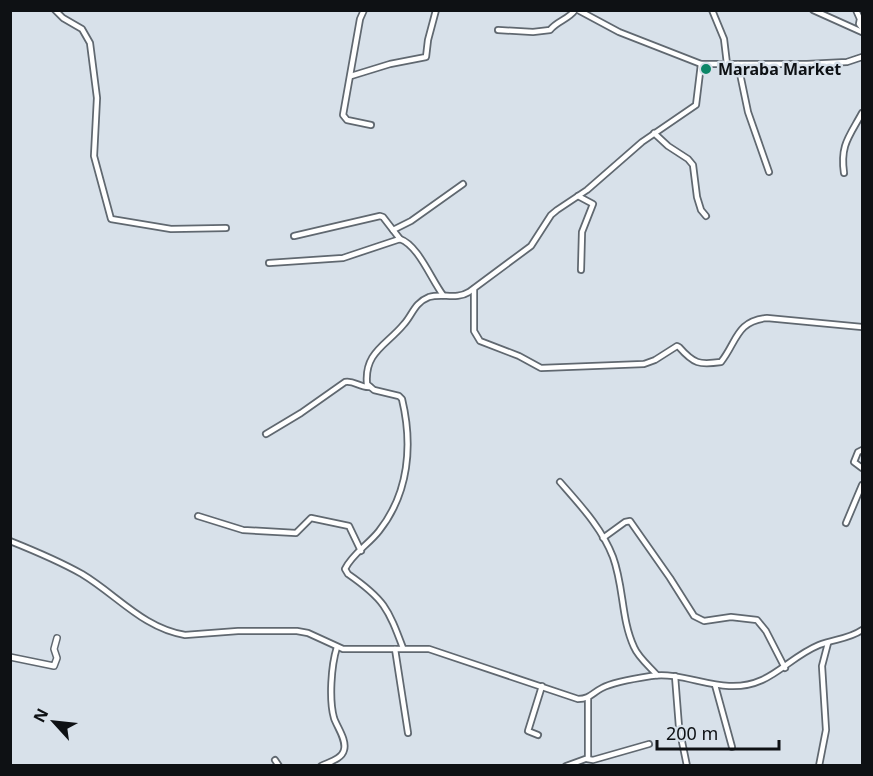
<svg xmlns="http://www.w3.org/2000/svg" width="873" height="776" viewBox="0 0 873 776" font-family="'Noto Sans',sans-serif">
<style>
.lines{fill:none;stroke-linecap:round;stroke-linejoin:round}
.minor-casing{stroke:#606870;stroke-width:8}
.tertiary-casing{stroke:#606870;stroke-width:8}
.minor{stroke:#fff;stroke-width:4.5}
.tertiary{stroke:#fff;stroke-width:5}
.poi-dot{fill:#0c8667;stroke:#d8e1ea;stroke-width:2}
.labels{text-anchor:middle;dominant-baseline:central;stroke-width:5;stroke-linejoin:round;paint-order:stroke}
.poi-label{font-size:16px;font-weight:bold;fill:#0e1114;stroke:#d8e1ea;text-anchor:start}
</style>
<rect width="100%" height="100%" fill="#d8e1ea"/>
<g class="lines">
<g class="minor-casing">
<g id="minor">
<polyline points="55,10 63,18 82,29 90,43 97,98 94,156 111,219 171,229 226,228"/>
<polyline points="364,10 360,19 343,115 347,120 371,125"/>
<polyline points="578,10 619,32 701,64 807,64 847,62 862,57"/>
<polyline points="712,10 724,39 727,64"/>
<polyline points="813,10 862,32"/>
<polyline points="856,10 860,19 859,24 862,28"/>
<path d="M498 30 533 32 550 30C557 21 569 19 575 10"/>
<polyline points="738,64 748,112 769,172"/>
<polyline points="351,76 390,64 426,57 428,40 436,10"/>
<polyline points="654,133 668,146 688,159 693,165 697,197 701,210 706,216"/>
<path d="M844 173C840 145 849 137 862 113"/>
<polyline points="578,196 593,204 582,232 581,270"/>
<polyline points="393,230 411,221 463,184"/>
<polyline points="294,236 380,216 383,217 400,239"/>
<path d="M269 263 343 258 400 239C418 245 431 279 443 295"/>
<path d="M474 289V331L480 341 519 356 541 368 644 364 655 360 677 346 679 347C694 364 699 365 721 362 737 342 736 321 767 318L862 327"/>
<path d="M266 434 301 413 345 382C354 380 360 388 370 387"/>
<polyline points="862,450 858,452 854,462 862,468"/>
<path d="M560 482C580 505 602 528 613 557 624 587 621 619 634 647 638 657 650 667 657 675"/>
<polyline points="198,516 243,530 296,533 311,518 349,526 361,551"/>
<polyline points="846,523 862,485"/>
<polyline points="603,538 625,522 630,521 670,578 694,616 704,621 731,617 757,620 766,631 785,668"/>
<path d="M10 541C35 551 59 561 82 574 117 595 143 628 185 635L238 631H297L308 633 343 649H429L578 699C590 699 592 693 602 688 613 682 638 678 651 676 677 672 703 685 729 686 771 688 785 659 819 645 834 639 849 639 862 630"/>
<path d="M403 648C388 608 384 599 348 574L345 569C352 554 369 544 379 531 409 493 413 445 402 399L399 396 374 390 367 384C364 352 387 345 404 324 413 314 414 303 429 297 443 293 456 300 469 292L531 246 551 215 557 210 587 190 642 142 696 105 701 64"/>
<polyline points="395,649 408,733"/>
<polyline points="675,676 679,727 687,766"/>
<polyline points="715,685 732,747"/>
<polyline points="538,735 528,731 542,686"/>
<polyline points="587,759 593,760 649,744"/>
<polyline points="275,760 279,766"/>
<path d="M321 766C329 762 342 759 344 750 347 740 337 727 334 718 329 700 331 666 337 647"/>
<polyline points="566,766 588,758 588,698"/>
<polyline points="819,766 826,730 822,666 828,643"/>
</g>
</g>
<g class="tertiary-casing">
<polyline id="tertiary" points="10,657 54,666 57,658 54,649 57,638"/>
</g>
<use href="#minor" class="minor"/>
<use href="#tertiary" class="tertiary"/>
</g>
<circle class="poi-dot" cx="706" cy="69" r="6"/>
<g class="labels">
<g class="poi-label">
<text x="718" y="69">Maraba Market</text>
</g>
</g>
<rect width="873" height="776" fill="none" stroke="#0e1114" stroke-width="24"/>
<g transform="translate(54 722) rotate(297)" stroke="#d8e1ea" stroke-width="4.5" paint-order="stroke">
<path d="M0-4.5L10 22L0 15L-10 22Z" fill="#0e1114"/>
<text y="-9" font-size="16" font-weight="bold" text-anchor="middle" fill="#0e1114">N</text>
</g>
<path d="M657 740v9h122v-9" fill="none" stroke="#0e1114" stroke-width="3"/>
<text x="666" y="740" font-size="18" fill="#0e1114" stroke="#d8e1ea" stroke-width="4.5" paint-order="stroke">200 m</text>
</svg>
